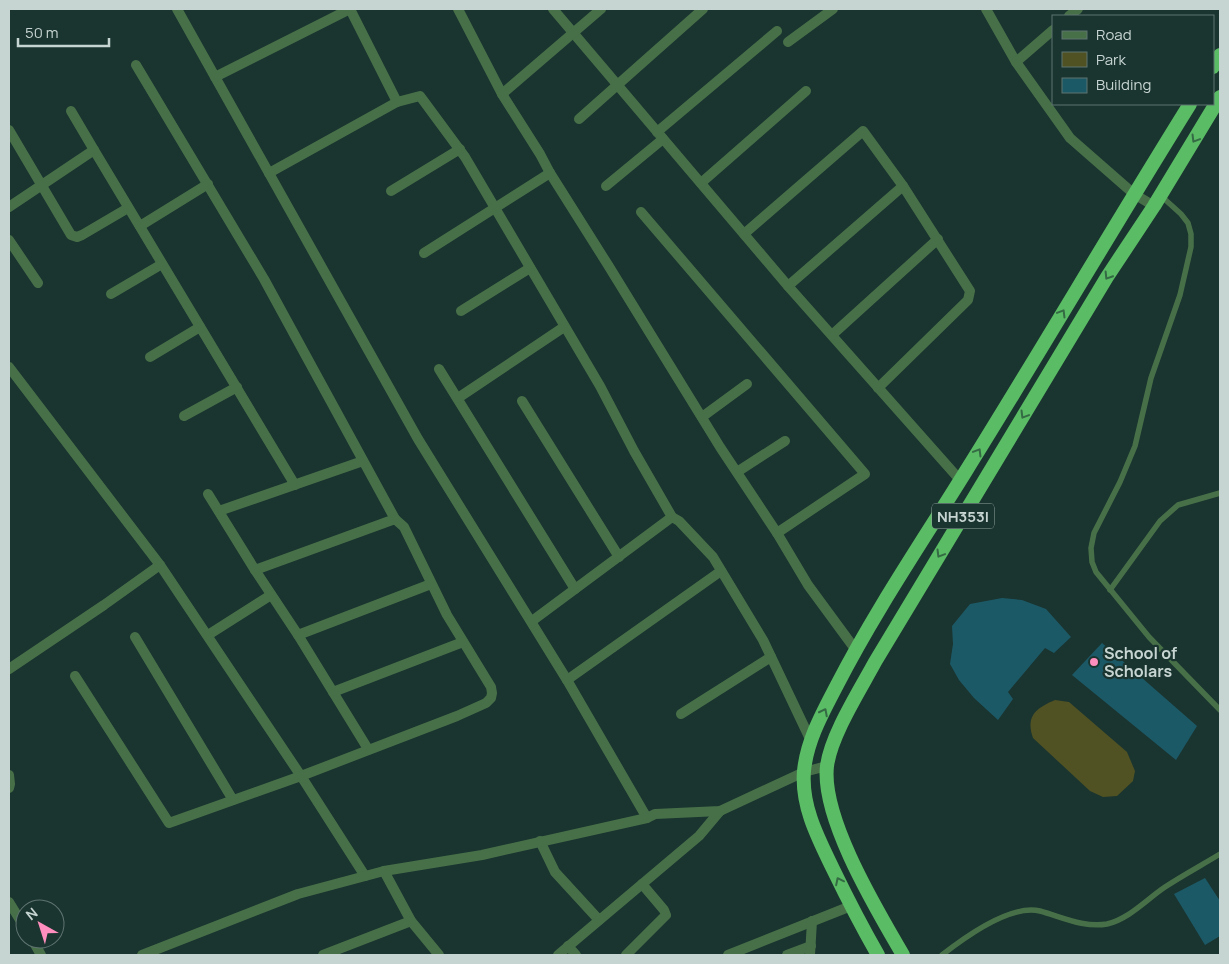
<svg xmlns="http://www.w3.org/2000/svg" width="1229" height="964" viewBox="0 0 1229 964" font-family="Manrope,sans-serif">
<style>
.green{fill:#505223}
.building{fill:#1c5967}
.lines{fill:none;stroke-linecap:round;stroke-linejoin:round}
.service{stroke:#477049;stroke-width:5.5}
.minor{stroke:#477049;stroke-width:10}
.tertiary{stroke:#477049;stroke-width:10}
.trunk{stroke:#5abc64;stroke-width:14}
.oneway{stroke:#346a44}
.poi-dot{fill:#fe8ebd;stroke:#1a342f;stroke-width:2}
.labels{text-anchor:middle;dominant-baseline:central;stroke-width:4.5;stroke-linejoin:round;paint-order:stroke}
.shield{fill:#1a342f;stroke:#93a5a1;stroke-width:1}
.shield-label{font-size:15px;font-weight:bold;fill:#c7d5d2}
.poi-label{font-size:16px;font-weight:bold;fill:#c7d5d2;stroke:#1a342f;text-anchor:start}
</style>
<rect width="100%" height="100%" fill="#1a342f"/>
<path class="green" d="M1055 700 1069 702 1127 752 1135 771 1133 781 1117 796 1103 797 1090 791 1033 738C1025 715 1037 708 1055 700Z"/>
<g class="building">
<polygon points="1002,598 1022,600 1046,609 1071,637 1054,653 1045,648 1008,692 1013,699 998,720 974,698 959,680 950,664 953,644 952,626 970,604"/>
<polygon points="1102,643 1197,726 1176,760 1072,675"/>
<polygon points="1205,878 1220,901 1220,936 1205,945 1174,894"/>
</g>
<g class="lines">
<g class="service">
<polyline points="1160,195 1181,214 1188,223 1191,234 1191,247 1180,295 1151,378 1135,446 1120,482 1094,533 1091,548 1092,562 1096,572 1149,637 1220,710"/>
<polyline points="1110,590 1160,521 1178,505 1220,493"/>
<path d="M942 955C965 937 1010 904 1040 911 1062 917 1084 928 1107 924 1129 919 1147 899 1165 887 1183 875 1202 865 1220 854"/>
</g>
<g class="minor">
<polyline points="177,9 418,439 567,680 647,818"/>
<polyline points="458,9 502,94 540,154 550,173 608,265 720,447 777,533 808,585 855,649"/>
<polyline points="553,9 788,286 960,480"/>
<polyline points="986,9 1016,62"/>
<polyline points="1069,16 1078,9"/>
<polyline points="1053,30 1016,62 1070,138 1134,194 1154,206"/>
<polyline points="788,42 833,9"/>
<polyline points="136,65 264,279 395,519 255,570 208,494"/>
<polyline points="215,77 350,9 397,102 420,96 465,157 600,386 634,451 672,517"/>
<polyline points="502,94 601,9"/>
<polyline points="71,111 94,150"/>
<polyline points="579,119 703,9"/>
<polyline points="9,130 71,235 77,237 82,235 128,208"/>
<polyline points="657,132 777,31"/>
<polyline points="269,173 397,102"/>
<polyline points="701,183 806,91"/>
<polyline points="606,186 663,139"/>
<polyline points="391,191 460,149"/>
<polyline points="9,207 94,150 295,485"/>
<polyline points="641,212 865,474 777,533"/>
<polyline points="140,226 208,184"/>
<polyline points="744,234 863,131 903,186 970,291 968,300 878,388"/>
<polyline points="9,240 38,283"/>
<polyline points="424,253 550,173"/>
<polyline points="788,286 903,186"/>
<polyline points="111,294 162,264"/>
<polyline points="461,311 530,268"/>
<polyline points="832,335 938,239"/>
<polyline points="150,357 200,327"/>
<polyline points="9,367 160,565 301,776 365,876"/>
<polyline points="439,369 575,589"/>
<polyline points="458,398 564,327"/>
<polyline points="522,401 619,557"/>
<polyline points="184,416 237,387"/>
<polyline points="702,417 747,384"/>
<polyline points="737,472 785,441"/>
<polyline points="219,511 363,461"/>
<polyline points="255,570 298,635 368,749"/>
<polyline points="532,621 672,517 679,521 713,557 763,640 811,741"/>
<polyline points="208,635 271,595"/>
<polyline points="298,635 431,584"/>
<polyline points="135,637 233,800"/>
<polyline points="9,669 104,605 160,565"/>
<polyline points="75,676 169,823 301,776 457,716 486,703 491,698 492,693 491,687 447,615 404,527 395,519"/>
<polyline points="567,680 721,571"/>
<polyline points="333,692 463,642"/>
<polyline points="681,714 771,657"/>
<polyline points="9,775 10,784 9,788"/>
<polyline points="540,841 555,872 599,920"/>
<polyline points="384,871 411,921 439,955"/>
<polyline points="9,902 25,928"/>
<polyline points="32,939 41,955"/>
<polyline points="568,946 576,955"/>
<polyline points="323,955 411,921"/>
<polyline points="558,955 699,836 720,811"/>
<polyline points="626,955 666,915 664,910 642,884"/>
<polyline points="728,955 851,906"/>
<polyline points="787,955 811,946"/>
<polyline points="810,955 812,921"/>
</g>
<polyline class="tertiary" points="142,955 298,894 384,871 482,855 647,818 655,814 720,811 804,772 827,766"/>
<g class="trunk">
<polyline points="1213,67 1220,55"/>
<path d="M878 955C862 927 847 898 833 869 818 838 801 806 804 771 807 740 823 712 837 685 875 611 922 542 966 471 1042 349 1114 226 1190 104"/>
<path d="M903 955C877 910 821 818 827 766 831 735 860 690 875 662L1107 277 1154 206 1220 97"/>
</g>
</g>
<defs><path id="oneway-chevron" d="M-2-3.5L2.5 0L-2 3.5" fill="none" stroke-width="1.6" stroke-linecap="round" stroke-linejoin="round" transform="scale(1.25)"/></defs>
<g class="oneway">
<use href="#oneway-chevron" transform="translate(1195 139) rotate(121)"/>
<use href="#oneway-chevron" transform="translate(1108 276) rotate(122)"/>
<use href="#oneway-chevron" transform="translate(1062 313) rotate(-59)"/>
<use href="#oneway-chevron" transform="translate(1024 415) rotate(121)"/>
<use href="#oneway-chevron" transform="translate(978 452) rotate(-59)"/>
<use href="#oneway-chevron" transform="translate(940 554) rotate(121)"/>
<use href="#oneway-chevron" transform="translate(824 712) rotate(-63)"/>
<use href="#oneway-chevron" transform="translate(839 881) rotate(-116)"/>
</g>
<circle class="poi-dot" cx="1094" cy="662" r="5"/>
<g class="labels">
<rect class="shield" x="932" y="503.5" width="62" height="25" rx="4"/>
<g class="shield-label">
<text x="963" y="516">NH353I</text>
</g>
<g class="poi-label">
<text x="1104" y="653">School of<tspan x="1104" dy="18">Scholars</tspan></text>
</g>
</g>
<rect width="1229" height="964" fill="none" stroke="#c7d5d2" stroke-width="20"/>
<rect x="1052" y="15" width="162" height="90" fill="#1a342f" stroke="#5f7470"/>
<rect x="1062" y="31" width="25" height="8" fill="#477049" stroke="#5f7470"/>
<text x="1096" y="40" font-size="15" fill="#c7d5d2">Road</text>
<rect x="1062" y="52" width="25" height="15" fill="#505223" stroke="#5f7470"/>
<text x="1096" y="65" font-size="15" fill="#c7d5d2">Park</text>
<rect x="1062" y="78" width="25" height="15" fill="#1c5967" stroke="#5f7470"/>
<text x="1096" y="90" font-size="15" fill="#c7d5d2">Building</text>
<g transform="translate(40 924) rotate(321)"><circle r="24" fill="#1a342f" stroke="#5f7470"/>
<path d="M0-4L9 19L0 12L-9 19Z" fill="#fe8ebd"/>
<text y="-8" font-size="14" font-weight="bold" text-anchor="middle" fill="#c7d5d2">N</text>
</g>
<path d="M18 38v8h91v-8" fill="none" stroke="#c7d5d2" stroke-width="2.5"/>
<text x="25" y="38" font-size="15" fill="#c7d5d2" stroke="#1a342f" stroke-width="4" paint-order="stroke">50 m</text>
</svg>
